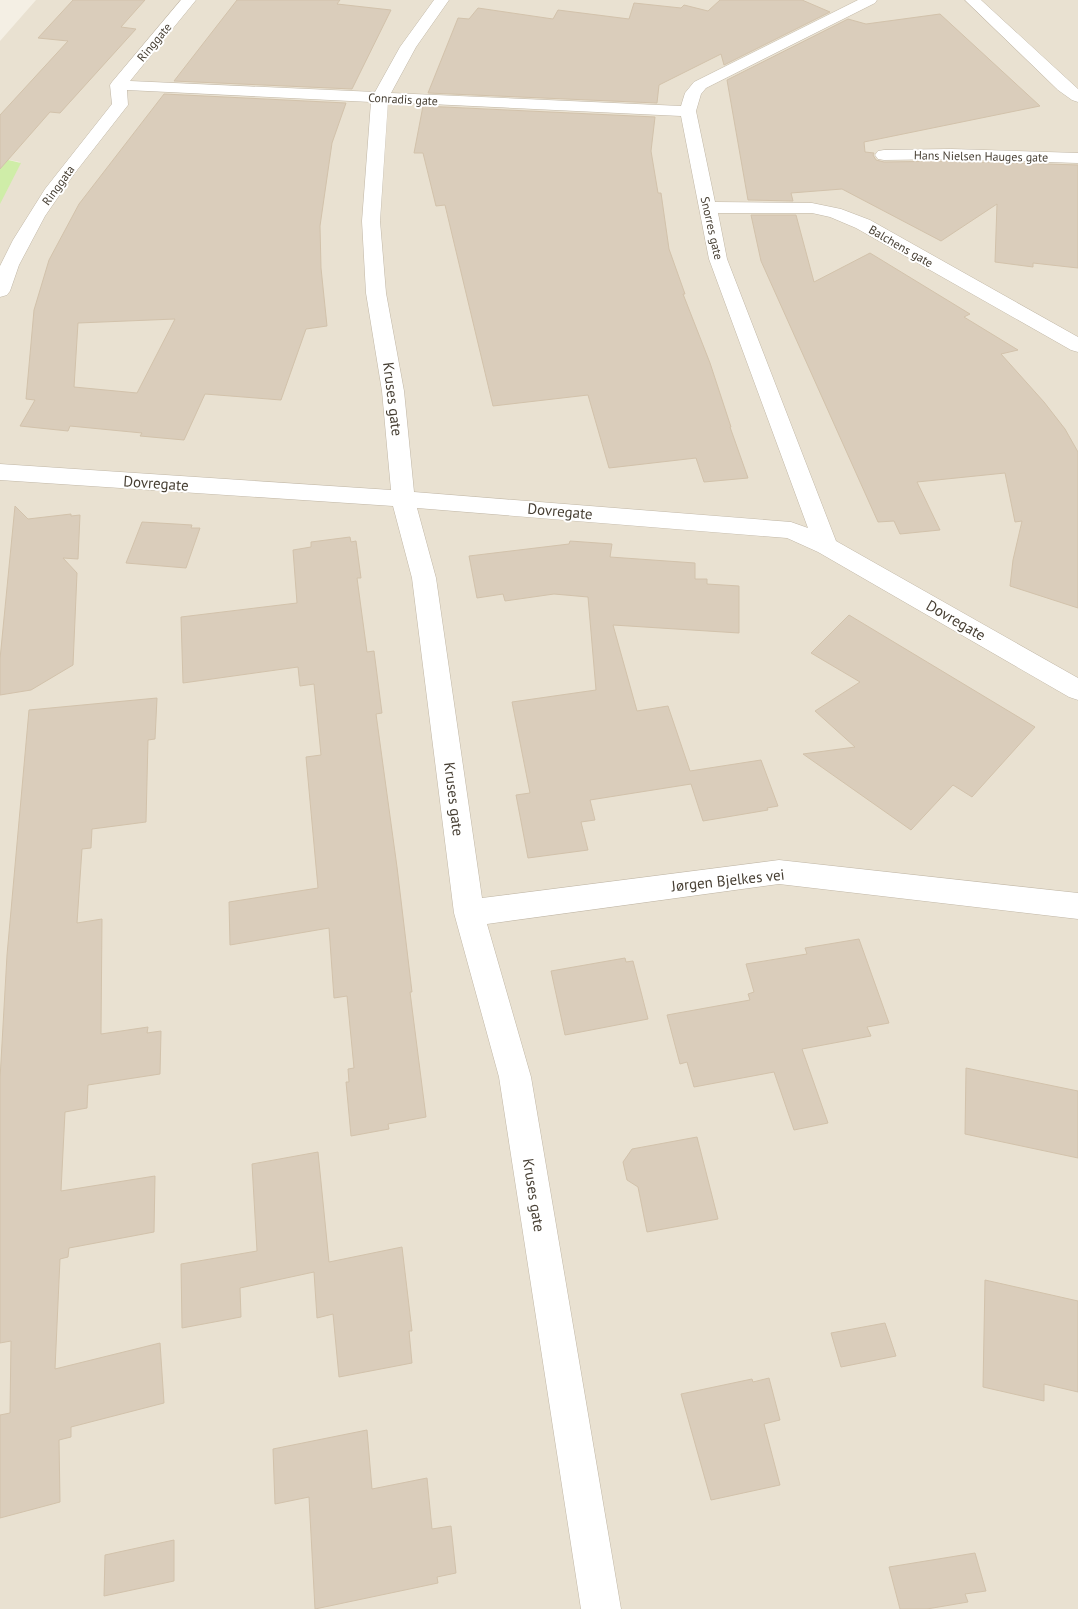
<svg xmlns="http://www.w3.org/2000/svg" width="1078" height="1609" viewBox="0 0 1078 1609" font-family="'PT Sans',sans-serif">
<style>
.residential{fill:#e9e1d1}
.green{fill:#cfeda8}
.building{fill:#dacdbb;stroke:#d2c2ab;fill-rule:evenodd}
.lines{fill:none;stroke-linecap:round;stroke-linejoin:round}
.minor-casing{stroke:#c1b7a6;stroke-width:1}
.tertiary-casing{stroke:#c1b7a6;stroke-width:1}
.minor{fill:#fff;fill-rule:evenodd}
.tertiary{fill:#fff;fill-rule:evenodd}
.labels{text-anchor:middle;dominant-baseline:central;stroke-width:4;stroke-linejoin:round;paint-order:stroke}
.far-street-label{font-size:12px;fill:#473f33;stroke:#fff}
.street-label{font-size:15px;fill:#473f33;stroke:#fff}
</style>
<rect width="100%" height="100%" fill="#f4efe4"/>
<polygon class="residential" points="36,0 1078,0 1078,1609 0,1609 0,193 20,162 0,158 0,41"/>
<polygon class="green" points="0,158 21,163 0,204"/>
<g class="building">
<polygon points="73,0 145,0 121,27 136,29 60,113 50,112 0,169 0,115 68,41 38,38"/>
<polygon points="237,0 340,0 337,4 391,10 352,89 174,81"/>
<polygon points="720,0 802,0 830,12 724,65 721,54 659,85 657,103 428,93 458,18 469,19 478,8 553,19 558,10 629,19 634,3 681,8 684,5 708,11"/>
<polygon points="940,14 1040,106 864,142 865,152 874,153 873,155 876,160 884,162 951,161 1078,165 1078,268 1033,263 1033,267 995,262 997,204 941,241 842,189 791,193 793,201 748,200 727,80 848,19 866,24"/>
<path d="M164 94 346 103 332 143 320 226 321 268 327 326 306 329 281 400 205 394 184 440 140 436 142 433 70 426 68 431 20 426 35 400 26 399 34 310 49 260 79 204ZM175 319 137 393 74 387 78 323Z"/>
<polygon points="423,106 655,117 651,151 658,193 661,193 669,249 685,294 683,294 710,363 731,427 730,427 748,478 704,482 696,458 609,468 588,395 493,406 445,205 436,206 423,153 414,153"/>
<polygon points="751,215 796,215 814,282 870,253 970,314 964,317 1018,350 1001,354 1044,402 1065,429 1078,452 1078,608 1010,586 1013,560 1022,521 1015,522 1005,473 917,482 940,530 900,534 894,521 878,522 761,261"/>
<polygon points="15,506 28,519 71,514 71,516 80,515 78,559 63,558 77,573 73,665 31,690 0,695 0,659"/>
<polygon points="142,522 192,525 191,528 200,528 186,568 126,563"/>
<polygon points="350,537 351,542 356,541 361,578 357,578 367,652 374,651 382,713 376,714 397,867 412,992 410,992 426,1117 388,1124 389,1129 351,1136 346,1082 349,1082 348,1069 354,1068 347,996 334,998 329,928 230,945 229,902 318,888 306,757 321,755 314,684 300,686 298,667 183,683 181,617 297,603 293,550 311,547 311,542"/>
<polygon points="570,541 612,544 610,557 695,563 695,579 707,579 707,584 739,586 739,633 613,625 637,711 668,706 690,771 761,760 778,806 767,808 768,810 703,821 691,784 590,800 595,820 581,822 588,850 528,858 516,795 530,793 512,702 596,690 588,597 554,594 505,601 503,594 477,598 469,556 569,544"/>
<polygon points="849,615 1035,727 972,797 953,785 911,830 803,754 855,747 815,711 860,682 811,653"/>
<polygon points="157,698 155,739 148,740 146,822 92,829 91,848 82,849 77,923 102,919 101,1034 148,1027 147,1033 161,1031 160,1074 88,1085 87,1108 65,1112 61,1191 155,1176 154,1232 69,1248 68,1257 60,1259 55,1369 160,1343 164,1403 71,1427 71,1437 59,1440 60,1502 0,1518 0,1415 10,1413 11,1341 0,1343 0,1079 7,955 29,710"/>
<polygon points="859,939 889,1023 867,1027 871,1036 802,1049 828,1123 794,1130 774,1072 694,1087 687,1062 680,1064 667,1015 750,1000 748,994 754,992 746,964 807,954 805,948"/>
<polygon points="625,958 626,962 633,961 648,1019 565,1035 551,971"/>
<polygon points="966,1068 1078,1091 1078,1158 965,1134"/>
<polygon points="697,1137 718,1219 647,1232 638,1187 627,1180 623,1162 632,1149"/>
<polygon points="318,1152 329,1262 402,1247 412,1331 409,1331 412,1363 339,1377 333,1314 317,1318 314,1272 240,1288 241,1317 182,1328 181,1264 257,1251 252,1164"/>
<polygon points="985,1280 1078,1301 1078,1392 1044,1384 1044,1401 983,1387"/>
<polygon points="885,1323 896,1356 841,1367 831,1333"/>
<polygon points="769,1378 780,1420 764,1424 780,1485 711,1500 681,1394 752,1379 753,1382"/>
<polygon points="367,1430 372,1489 427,1478 432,1529 451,1526 456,1573 437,1577 438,1583 315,1609 309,1497 275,1504 273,1449"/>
<polygon points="174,1540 174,1581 104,1596 105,1555"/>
<polygon points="975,1553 986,1591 965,1594 968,1602 927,1609 900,1609 889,1567"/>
</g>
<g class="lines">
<g class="minor-casing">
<g id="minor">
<path d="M181 0H196L130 81 375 92 400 47 434 0H449L416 47 391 93 681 106 685 93 694 82 858 0H877L875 3 706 88 701 94 696 111 715 202 812 203 841 209 870 220 1078 337V352L1071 350 856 228 830 217 812 213H718L727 259 836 541 1078 678V700L1069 697 818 552 787 538 417 508 436 578 482 898 779 860 1078 893V919L779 884 487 924 531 1077 621 1609H581L499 1077 454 913 412 578 393 506 0 480V464L391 490 382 391 366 293 362 221 371 102 127 90 128 105 74 174 45 216 19 265 10 291 7 295 0 297V266L13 240 45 189 112 104 110 85 112 82ZM388 102 681 116 709 259 808 528 791 522 414 492 404 391 386 293 380 221Z"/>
<polygon points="951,149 1078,153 1078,163 951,159 884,160 878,159 875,155 878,151 884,150"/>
</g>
</g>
<g class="tertiary-casing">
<polygon id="tertiary" points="965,0 981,0 1078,89 1078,102 1072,100 1058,90"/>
</g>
<use href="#minor" class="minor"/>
<use href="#tertiary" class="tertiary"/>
</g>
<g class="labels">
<g class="far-street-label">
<text transform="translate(154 42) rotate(-50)">Ringgate</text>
<text transform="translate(403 99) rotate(3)">Conradis gate</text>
<text transform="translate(981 156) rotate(1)">Hans Nielsen Hauges gate</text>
<text transform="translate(58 185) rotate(-54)">Ringgata</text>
<text transform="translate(712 228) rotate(77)">Snorres gate</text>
<text transform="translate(901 246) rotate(30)">Balchens gate</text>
</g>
<g class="street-label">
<text transform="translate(393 399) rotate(83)">Kruses gate</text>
<text transform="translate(156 483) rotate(4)">Dovregate</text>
<text transform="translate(560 511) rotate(5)">Dovregate</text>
<text transform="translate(956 620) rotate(30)">Dovregate</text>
<text transform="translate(454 799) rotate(83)">Kruses gate</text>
<text transform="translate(728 880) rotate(-6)">Jørgen Bjelkes vei</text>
<text transform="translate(534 1195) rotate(81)">Kruses gate</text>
</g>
</g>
</svg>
